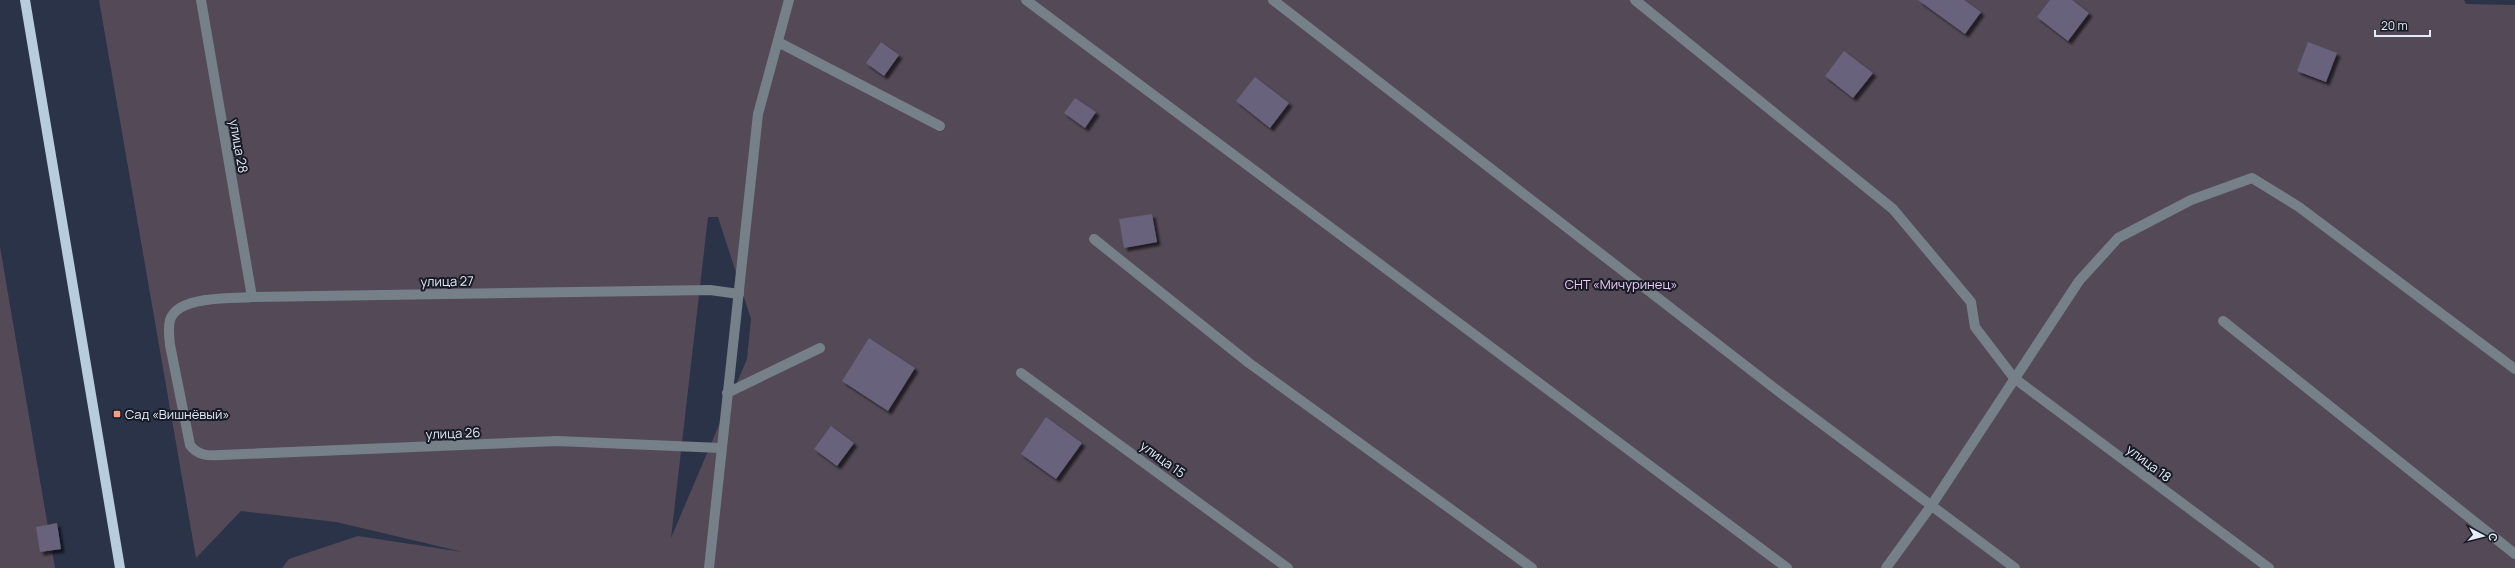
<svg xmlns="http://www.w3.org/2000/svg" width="2515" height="568" viewBox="0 0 2515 568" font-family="Manrope,sans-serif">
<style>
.green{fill:#544957;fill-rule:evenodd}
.building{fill:#67627c;filter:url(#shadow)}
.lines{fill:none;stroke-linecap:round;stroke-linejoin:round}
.minor{stroke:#768089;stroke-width:10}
.major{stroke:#b7cdde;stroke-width:10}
.poi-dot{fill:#f39f83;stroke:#171b25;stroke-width:1.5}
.labels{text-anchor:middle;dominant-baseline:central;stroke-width:4;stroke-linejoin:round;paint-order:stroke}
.street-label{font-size:13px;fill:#e5ebf9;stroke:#171b25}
.park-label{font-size:13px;fill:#f0caf8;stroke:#171b25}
.poi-label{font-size:13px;fill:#e5ebf9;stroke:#171b25;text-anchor:start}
</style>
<defs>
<filter id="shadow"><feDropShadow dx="3.5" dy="3.5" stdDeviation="1" flood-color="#0009"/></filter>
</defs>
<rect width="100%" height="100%" fill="#2b3348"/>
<g class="green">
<path d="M99 0H2464L2466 4 2515 5V568H282L289 559 358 536 463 552 336 522 241 511 196 558ZM708 217H718L751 319 747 359 671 538Z"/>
<polygon points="0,247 55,568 0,568"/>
</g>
<g class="building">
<polygon points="1918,0 1964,0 1981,12 1965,34"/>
<polygon points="2050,0 2072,0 2089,13 2068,41 2037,17"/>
<polygon points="881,42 899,55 884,76 866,63"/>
<polygon points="2308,42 2337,53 2326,82 2297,71"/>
<polygon points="1844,51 1873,73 1853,98 1825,76"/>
<polygon points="1255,77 1289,103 1270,128 1236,101"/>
<polygon points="1075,98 1096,112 1085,128 1064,113"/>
<polygon points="1152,214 1157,242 1124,248 1119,219"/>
<polygon points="869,338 915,368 888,411 842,381"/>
<polygon points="1046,417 1082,443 1056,479 1021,454"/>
<polygon points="831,426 854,443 837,466 814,449"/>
<polygon points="57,523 61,549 40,552 36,527"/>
</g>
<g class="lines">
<g class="minor">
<polyline points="201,0 252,297"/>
<polyline points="1026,0 1787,568"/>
<polyline points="1273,0 1782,394 2015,568"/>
<polyline points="1635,0 1893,209 1971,302 1975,327 2014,378 2269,568"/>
<polyline points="778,42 940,126"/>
<polyline points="1094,239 1249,363 1532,568"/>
<polyline points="2223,321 2515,554"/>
<polyline points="1021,373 1288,568"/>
<polyline points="727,393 820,348"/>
<path d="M721 448 557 441 221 455C209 456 198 456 190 445L170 345C169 337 168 328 170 320 178 295 231 299 252 297L710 290 739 294"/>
<polyline points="709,568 758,114 789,0"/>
<polyline points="1886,568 1931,506 2079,281 2118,238 2191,200 2252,178 2299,207 2515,369"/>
</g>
<polyline class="major" points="25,0 120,568"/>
</g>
<rect class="poi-dot" x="113" y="410" width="8" height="8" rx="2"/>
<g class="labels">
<g class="street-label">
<text transform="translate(239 146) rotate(80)">улица 28</text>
<text transform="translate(447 281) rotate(-1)">улица 27</text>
<text transform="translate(453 433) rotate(-2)">улица 26</text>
<text transform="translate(1163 459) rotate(36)">улица 15</text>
<text transform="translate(2149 463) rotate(37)">улица 18</text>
</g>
<g class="park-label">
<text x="1621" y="284">СНТ «Мичуринец»</text>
</g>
<g class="poi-label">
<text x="125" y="414">Сад «Вишнёвый»</text>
</g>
</g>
<g transform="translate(2483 536) rotate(97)" stroke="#171b25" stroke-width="3" paint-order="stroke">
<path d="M0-3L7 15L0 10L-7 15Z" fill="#e5ebf9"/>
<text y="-6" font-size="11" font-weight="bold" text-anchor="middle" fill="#e5ebf9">С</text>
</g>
<path d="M2375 30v6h55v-6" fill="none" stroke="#e5ebf9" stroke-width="2"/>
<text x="2381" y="30" font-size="12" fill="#e5ebf9" stroke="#171b25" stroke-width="3" paint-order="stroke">20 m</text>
</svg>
